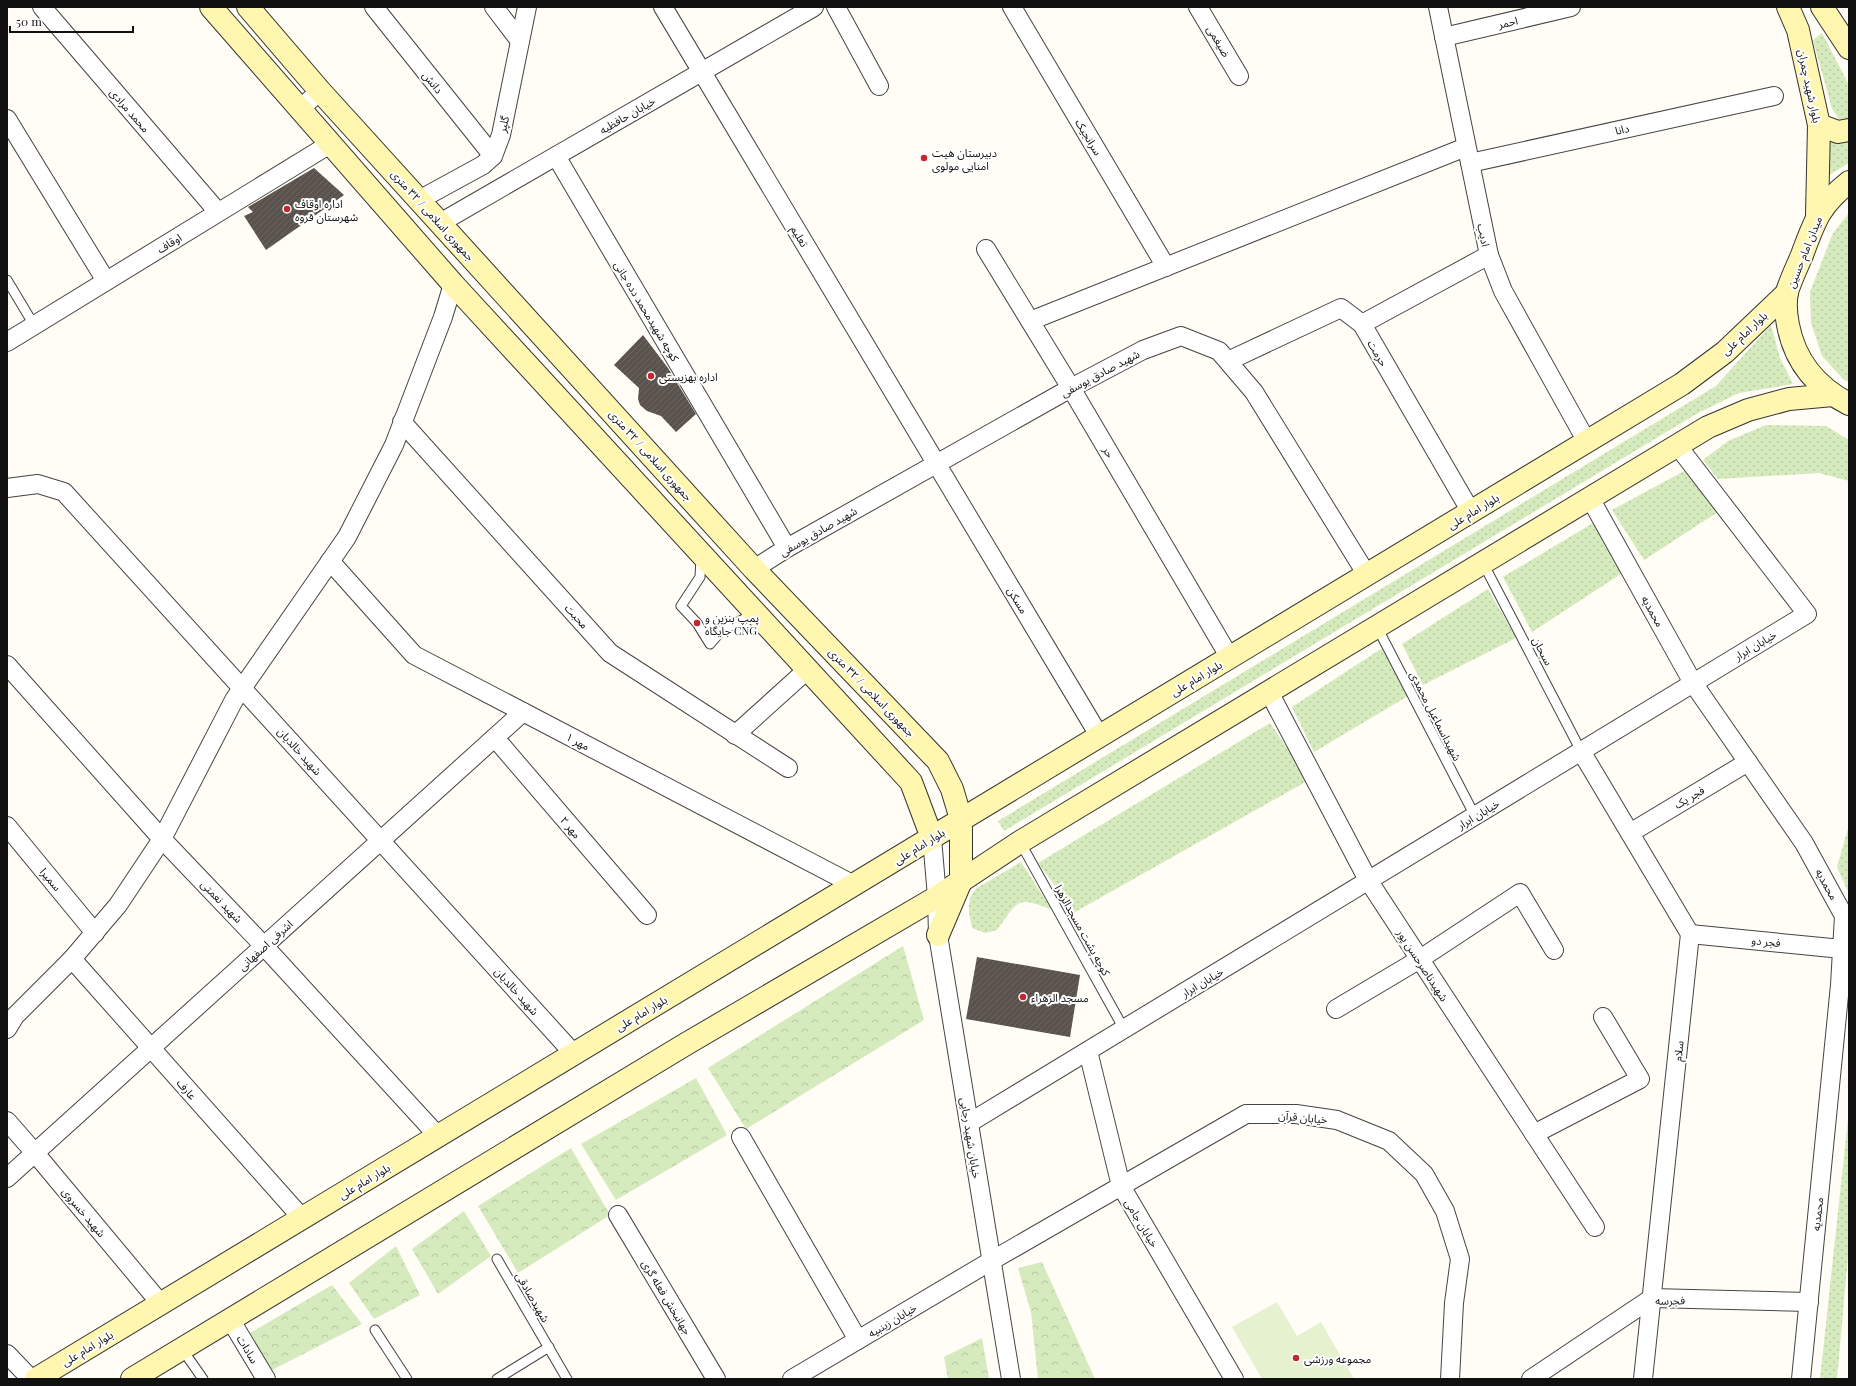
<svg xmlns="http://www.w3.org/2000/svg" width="1856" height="1386" viewBox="0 0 1856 1386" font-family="'Playfair Display','Noto Sans Arabic',serif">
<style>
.grass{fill:url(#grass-dots)}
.park{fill:url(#park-crowns)}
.pitch{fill:#e6f2cf}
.building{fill:url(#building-hatch)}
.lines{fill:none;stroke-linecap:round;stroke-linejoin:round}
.lane-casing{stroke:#444;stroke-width:11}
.street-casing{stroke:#444;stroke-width:20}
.secondary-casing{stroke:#333;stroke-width:24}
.lane{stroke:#fff;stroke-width:9}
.street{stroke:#fff;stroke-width:18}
.secondary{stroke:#fff6b0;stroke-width:22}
.poi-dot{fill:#c4262e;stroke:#fff;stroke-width:1.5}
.labels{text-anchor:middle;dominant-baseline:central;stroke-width:4;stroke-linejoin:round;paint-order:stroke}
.street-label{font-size:11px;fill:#111;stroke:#fff}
.poi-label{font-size:11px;fill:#111;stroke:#fff;text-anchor:start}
</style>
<defs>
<pattern id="grass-dots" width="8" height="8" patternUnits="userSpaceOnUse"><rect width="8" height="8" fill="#d5ebbd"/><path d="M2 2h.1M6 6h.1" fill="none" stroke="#b6c8a1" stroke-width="1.8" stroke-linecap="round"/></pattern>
<pattern id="park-crowns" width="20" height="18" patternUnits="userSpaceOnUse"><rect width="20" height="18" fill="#d5ebbd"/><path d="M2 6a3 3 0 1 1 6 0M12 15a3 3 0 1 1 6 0" fill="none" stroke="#b6c8a1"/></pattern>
<pattern id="building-hatch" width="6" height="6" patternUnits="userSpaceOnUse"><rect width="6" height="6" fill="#5a524d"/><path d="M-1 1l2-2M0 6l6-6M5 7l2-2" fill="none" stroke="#6d6662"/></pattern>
</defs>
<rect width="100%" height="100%" fill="#fffdf5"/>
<g class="grass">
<polygon points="1822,33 1849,85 1849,121 1840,120 1832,109 1813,40"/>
<polygon points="1829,139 1849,142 1849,163 1829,175"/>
<polygon points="1849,213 1849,382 1844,380 1822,356 1811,323 1810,292 1833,233"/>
<polygon points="1771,325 1780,358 1793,384 1739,393 1698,413 1004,831 998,821 1716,386"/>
<polygon points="1766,425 1826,426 1849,440 1849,481 1819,473 1718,479 1703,460 1728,441"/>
<polygon points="1688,469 1724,508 1644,560 1612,510"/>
<polygon points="1598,520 1630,568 1532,632 1503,577"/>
<polygon points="1488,589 1516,638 1423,685 1402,644"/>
<polygon points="1384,647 1408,696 1314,752 1292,707"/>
<polygon points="1270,723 1309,780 1075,912 1038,863"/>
<polygon points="1849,825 1849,894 1837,867"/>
<path d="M1021 862 1052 910C1016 895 1018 901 997 930L985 933 972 928C969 912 965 900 977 888Z"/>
<polygon points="1849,1110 1849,1245 1837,1379 1820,1379"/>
</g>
<g class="park">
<polygon points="903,946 924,1020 746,1129 708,1068"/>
<polygon points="696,1078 727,1135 616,1200 581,1144"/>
<polygon points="571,1148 610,1215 518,1273 478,1206"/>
<polygon points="464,1211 491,1256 438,1294 412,1249"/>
<polygon points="396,1246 420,1295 374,1319 349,1283"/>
<polygon points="1042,1262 1095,1379 1038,1379 1031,1312 1018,1268"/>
<polygon points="332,1285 362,1324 272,1370 250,1333"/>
<polygon points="982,1338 989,1379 948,1379 944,1357"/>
</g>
<polygon class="pitch" points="1277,1302 1297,1336 1321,1322 1354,1379 1262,1379 1232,1327"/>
<g class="building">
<polygon points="314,168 344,195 266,250 244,216 253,212 248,207"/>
<polygon points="643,335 668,368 696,414 676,432 661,416 647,411 640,405 638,399 639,388 614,365"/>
<polygon points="977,957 1080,975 1070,1037 966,1019"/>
</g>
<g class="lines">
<g class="lane-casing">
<g id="lane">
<polyline points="7,280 34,325"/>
<polyline points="701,558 700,577 681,606 697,623 710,644 722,630 756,613"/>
<polyline points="1483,563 1581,751"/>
<polyline points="1377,627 1475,816"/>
<polyline points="1020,842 1124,1029"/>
<polyline points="497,1259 567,1379"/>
<polyline points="375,1330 407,1379"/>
<polyline points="182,1349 203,1379"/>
<polyline points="497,1379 549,1347"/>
</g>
</g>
<g class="street-casing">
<g id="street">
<polyline points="42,7 218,212"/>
<polyline points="374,7 493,156"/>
<polyline points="494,7 520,41"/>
<polyline points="663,7 1100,737"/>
<polyline points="836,7 879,86"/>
<polyline points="1012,7 1166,267"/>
<polyline points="1198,7 1239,76"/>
<polyline points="1438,7 1489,255 1503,291 1587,442"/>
<polyline points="1444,37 1571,7"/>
<polyline points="300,109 320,91"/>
<polyline points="7,119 106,281"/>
<polyline points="556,156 787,548"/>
<polyline points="1470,163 1774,96"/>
<polyline points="419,200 483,165 493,156 501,135 527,7"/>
<polyline points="440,223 814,7"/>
<polyline points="986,249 1071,388 1230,658"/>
<polyline points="1030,321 1466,147"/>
<polyline points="1362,324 1489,255"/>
<polyline points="7,342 330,144"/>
<polyline points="1228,361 1341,308 1362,324 1471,512"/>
<polyline points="402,422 610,653 788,768"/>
<polyline points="7,488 38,484 64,492 574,1054"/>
<polyline points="1590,498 1693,683 1804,843 1844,916 1840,985 1801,1379"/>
<polyline points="330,561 414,655 854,885"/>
<polyline points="754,569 787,548 1071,388 1143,350 1181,336 1219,351 1254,392 1367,575"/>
<polyline points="7,665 162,839 264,946 438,1136"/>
<polyline points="1269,692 1368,880 1595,1227"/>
<polyline points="735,735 808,669"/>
<polyline points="495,738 647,915"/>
<polyline points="1581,751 1690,934 1643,1379"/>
<polyline points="7,826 95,933"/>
<polyline points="1630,833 1748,762"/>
<polyline points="932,838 937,897 938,935 1011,1379"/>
<polyline points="1690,934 1842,949"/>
<polyline points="72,959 302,1218"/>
<polyline points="1336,1009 1420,959 1520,893 1554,950"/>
<polyline points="7,1029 15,1016 72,959 118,905 162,839 234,700 347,537 394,445 443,317 453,284"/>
<polyline points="1088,1051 1121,1186 1234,1379"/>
<polyline points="7,1121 35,1153 161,1304"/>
<polyline points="969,1123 1807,614 1677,445"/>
<polyline points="1534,1134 1640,1079 1603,1017"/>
<polyline points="741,1137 858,1340"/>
<polyline points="7,1178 523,712"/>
<polyline points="618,1215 716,1379"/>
<polyline points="230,1319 266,1379"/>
<polyline points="7,1354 31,1379"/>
<polyline points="792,1379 991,1261 1246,1114 1296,1114 1337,1120 1389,1141 1424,1174 1445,1211 1460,1259 1454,1303 1450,1379"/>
<polyline points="1531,1379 1652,1298 1809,1302"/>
</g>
</g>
<g class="secondary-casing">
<g id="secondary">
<polyline points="211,7 453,284 911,782 932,838"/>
<polyline points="248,7 320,91 754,569 938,761 952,789 961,819 961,881 938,935"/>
<polyline points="1788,7 1798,30 1819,125 1817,215"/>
<polyline points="1822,7 1849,48"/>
<polyline points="1819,125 1838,132 1849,130"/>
<path d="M1849 182C1819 206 1815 220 1802 255 1797 267 1791 279 1787 292 1785 302 1786 315 1788 325 1795 362 1816 387 1849 404"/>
<polyline points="36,1379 1682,384 1725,352 1787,293"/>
<polyline points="132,1379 686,1044 937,897 1020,842 1708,427 1748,410 1789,399 1833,395"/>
</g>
</g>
<use href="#lane" class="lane"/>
<use href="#street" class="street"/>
<use href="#secondary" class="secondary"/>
</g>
<g class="poi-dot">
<circle cx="924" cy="158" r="4"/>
<circle cx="287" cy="209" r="4"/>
<circle cx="651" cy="376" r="4"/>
<circle cx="697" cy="623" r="4"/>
<circle cx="1023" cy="997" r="4"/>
<circle cx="1296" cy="1358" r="4"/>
</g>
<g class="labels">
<g class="street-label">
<text transform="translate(1508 22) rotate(-13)">احمر</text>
<text transform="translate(1219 41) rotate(59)">ضیغمی</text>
<text transform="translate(433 82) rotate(51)">دانش</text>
<text transform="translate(1810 86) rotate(78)">بلوار شهید چمران</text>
<text transform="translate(130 110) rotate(49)">محمد مرادی</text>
<text transform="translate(627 115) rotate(-30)">خیابان حافظیه</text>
<text transform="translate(503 124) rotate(-78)">گلپر</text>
<text transform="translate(1622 129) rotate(-12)">دانا</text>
<text transform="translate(1089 137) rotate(59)">سرانجیک</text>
<text transform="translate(433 215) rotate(48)">جمهوری اسلامی / ۳۲ متری</text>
<text transform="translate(1484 235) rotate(78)">ادیب</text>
<text transform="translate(800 236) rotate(59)">تعلیم</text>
<text transform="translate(169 243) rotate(-32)">اوقاف</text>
<text transform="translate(1804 252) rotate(-68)">میدان امام حسین</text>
<text transform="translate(647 311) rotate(59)">کوچه شهیدمحمد دده جانی</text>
<text transform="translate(1744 333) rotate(-43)">بلوار امام علی</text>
<text transform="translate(1378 353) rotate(60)">حرمت</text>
<text transform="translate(1100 373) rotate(-28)">شهید صادق یوسفی</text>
<text transform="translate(1109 452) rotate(60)">حر</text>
<text transform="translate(651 455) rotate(48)">جمهوری اسلامی / ۳۲ متری</text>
<text transform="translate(1473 511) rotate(-31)">بلوار امام علی</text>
<text transform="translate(818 531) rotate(-30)">شهید صادق یوسفی</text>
<text transform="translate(1018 600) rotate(59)">مسکن</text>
<text transform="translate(1653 611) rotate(61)">محمدیه</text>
<text transform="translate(577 616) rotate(48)">محبت</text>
<text transform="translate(1755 645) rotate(-31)">خیابان ابرار</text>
<text transform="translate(1543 651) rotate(62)">سبحان</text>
<text transform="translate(1196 678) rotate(-31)">بلوار امام علی</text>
<text transform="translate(872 692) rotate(46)">جمهوری اسلامی / ۳۲ متری</text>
<text transform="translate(1436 716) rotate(63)">شهیداسماعیل محمدی</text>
<text transform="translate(578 741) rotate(28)">مهر ۱</text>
<text transform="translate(300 751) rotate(48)">شهید خالدیان</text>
<text transform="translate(1689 797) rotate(-31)">فجر یک</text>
<text transform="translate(1478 814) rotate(-31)">خیابان ابرار</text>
<text transform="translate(571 827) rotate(50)">مهر ۲</text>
<text transform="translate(919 846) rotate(-32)">بلوار امام علی</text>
<text transform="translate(51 879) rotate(50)">سمیرا</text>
<text transform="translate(1827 884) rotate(61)">محمدیه</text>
<text transform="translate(222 901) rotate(46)">شهید نعمتی</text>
<text transform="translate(1083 930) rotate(61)">کوچه پشت مسجدالزهرا</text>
<text transform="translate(1766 941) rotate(6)">فجر دو</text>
<text transform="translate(265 945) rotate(-42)">اشرفی اصفهانی</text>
<text transform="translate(1423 965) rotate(57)">شهیدناصرحسن پور</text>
<text transform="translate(1202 982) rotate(-31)">خیابان ابرار</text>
<text transform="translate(517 991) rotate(48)">شهید خالدیان</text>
<text transform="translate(641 1013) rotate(-31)">بلوار امام علی</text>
<text transform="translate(1678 1051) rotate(-84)">سلام</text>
<text transform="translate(187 1089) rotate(49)">عارف</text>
<text transform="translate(1303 1117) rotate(5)">خیابان قرآن</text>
<text transform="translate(971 1138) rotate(81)">خیابان شهید رجایی</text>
<text transform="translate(364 1181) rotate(-31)">بلوار امام علی</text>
<text transform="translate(84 1212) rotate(50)">شهید خسروی</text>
<text transform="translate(1817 1214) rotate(-84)">محمدیه</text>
<text transform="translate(1142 1223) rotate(59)">خیابان جامی</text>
<text transform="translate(533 1297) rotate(60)">شهیدصادقی</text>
<text transform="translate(667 1297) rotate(59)">جهانبخش فعله گری</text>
<text transform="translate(1670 1300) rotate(-1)">فجرسه</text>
<text transform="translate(892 1320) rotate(-31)">خیابان زینبیه</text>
<text transform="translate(87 1348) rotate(-31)">بلوار امام علی</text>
<text transform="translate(248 1349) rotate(59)">سادات</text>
</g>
<g class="poi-label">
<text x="932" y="152">دبیرستان هیت<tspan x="932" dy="13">امنایی مولوی</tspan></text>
<text x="295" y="203">اداره اوقاف<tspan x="295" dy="13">شهرستان قروه</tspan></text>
<text x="659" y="376">اداره بهزیستی</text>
<text x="705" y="617">پمپ بنزین و<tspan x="705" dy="13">جایگاه CNG</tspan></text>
<text x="1031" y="997">مسجد الزهراء</text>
<text x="1304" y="1358">مجموعه ورزشی</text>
</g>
</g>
<rect width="1856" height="1386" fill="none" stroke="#111111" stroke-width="16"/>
<path d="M10 26v6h123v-6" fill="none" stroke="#111111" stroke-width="2"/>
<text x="16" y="26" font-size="12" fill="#111111" stroke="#ffffff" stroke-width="3" paint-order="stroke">50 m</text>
</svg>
